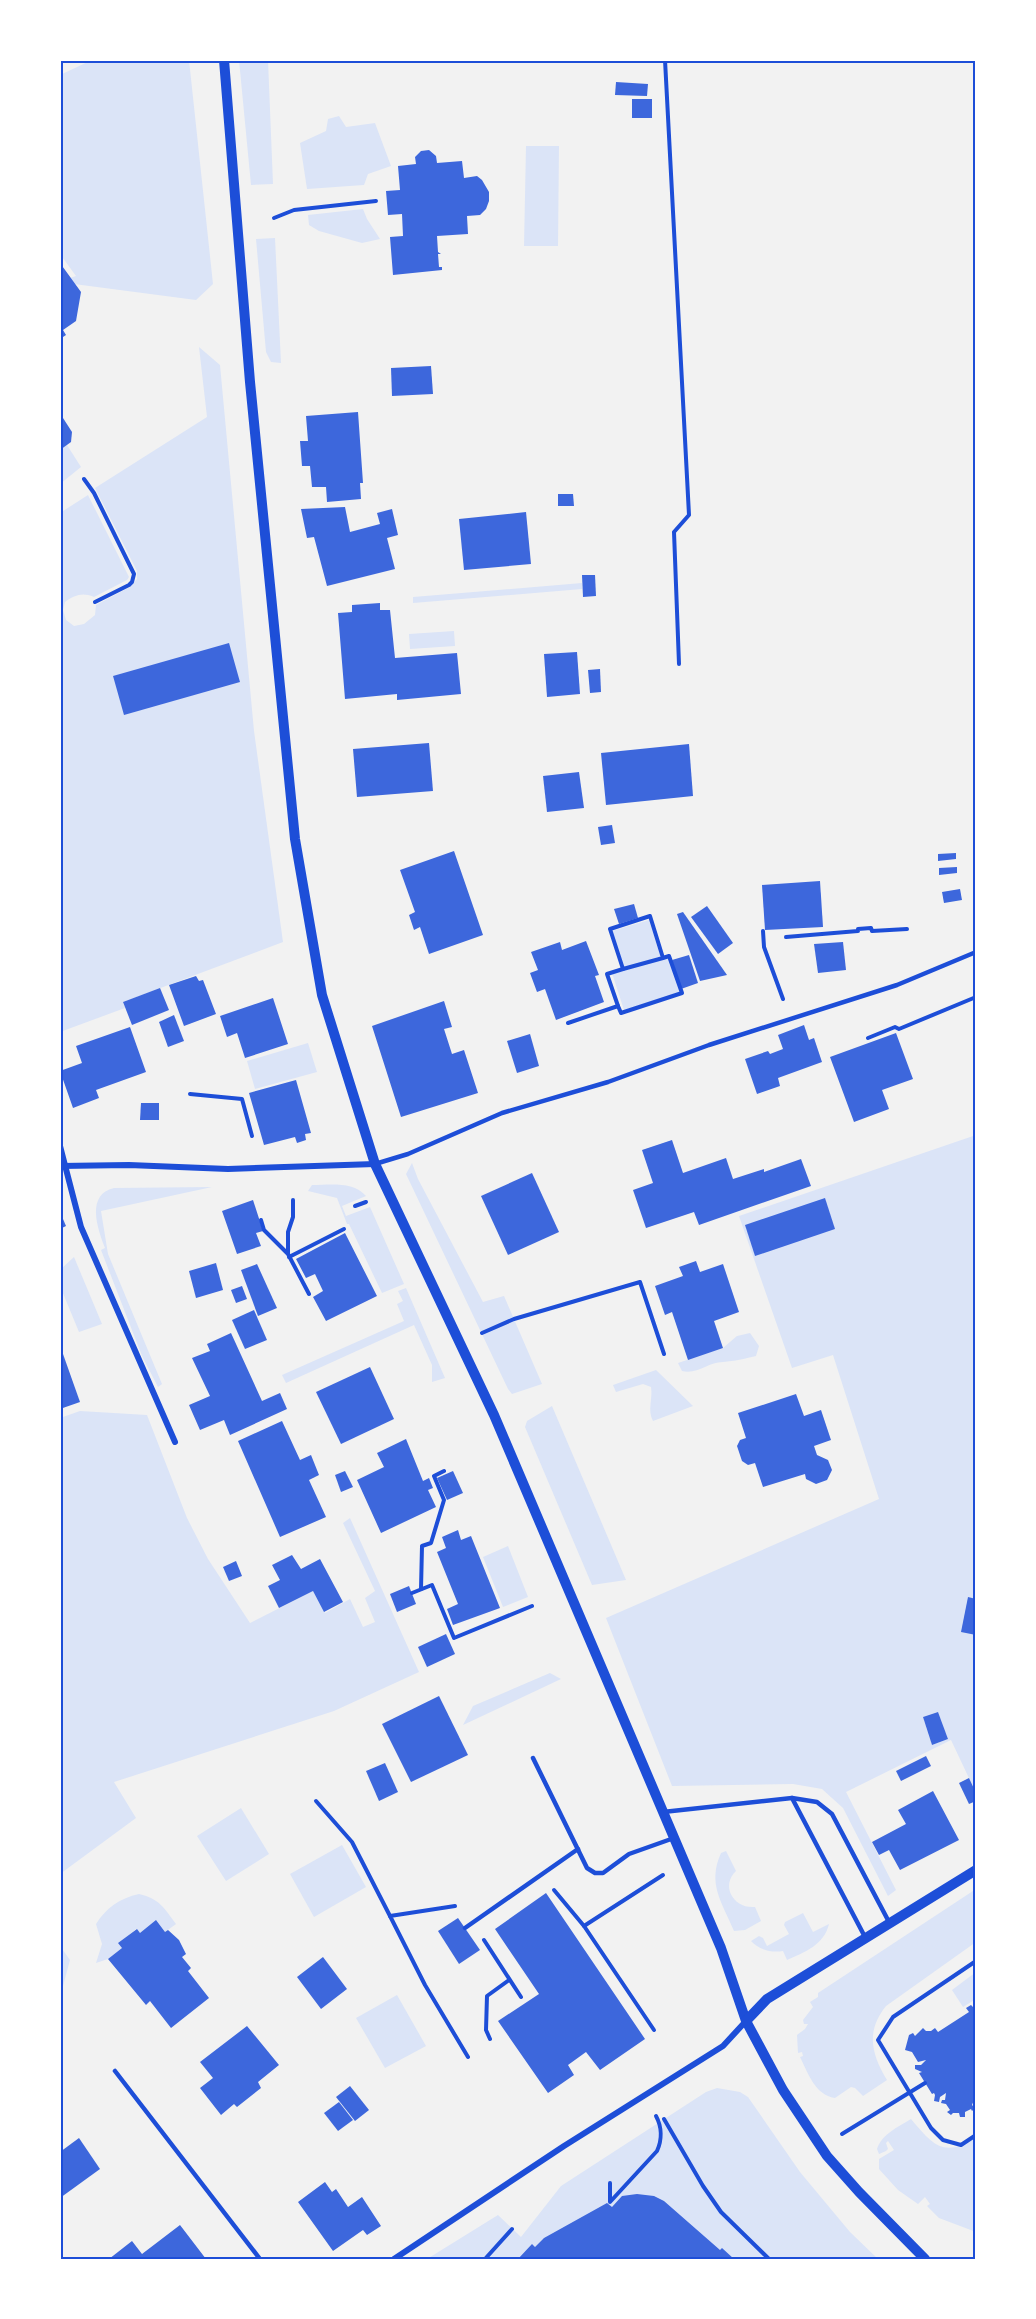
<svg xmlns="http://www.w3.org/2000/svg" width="1036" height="2319" viewBox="0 0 1036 2319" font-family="'Sofia Sans Condensed',sans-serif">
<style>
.green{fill:#dbe4f7;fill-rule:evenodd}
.building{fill:#3d67dc}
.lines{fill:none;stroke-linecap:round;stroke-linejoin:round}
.path{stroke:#1d4ed8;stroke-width:4}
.service{stroke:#1d4ed8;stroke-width:4.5}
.minor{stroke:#1d4ed8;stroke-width:6}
.tertiary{stroke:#1d4ed8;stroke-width:10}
.neatline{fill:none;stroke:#1d4ed8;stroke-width:2}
</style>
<rect width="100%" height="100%" fill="#f2f2f2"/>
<g class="green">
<polygon points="92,60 189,60 213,284 196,300 74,284 70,278 76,276 60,254 60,75"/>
<polygon points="239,60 268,60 273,184 251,185"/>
<polygon points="339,116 346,127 375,123 391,166 368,174 364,185 307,189 300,143 326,131 328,119"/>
<polygon points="526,146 559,146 558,246 524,246"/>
<polygon points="363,209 367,219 380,239 362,243 319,231 309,225 308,215"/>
<polygon points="275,238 281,363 271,362 266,352 256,239"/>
<path d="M199 347 220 365 254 731 283 942 123 1002 125 1008 60 1032V513L88 495 129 577 127 580 94 597C82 592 75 595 65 602L63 610 66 620 74 626 84 624 95 615 96 605 130 587 137 579V571L95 488 207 417Z"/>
<polygon points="67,445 81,467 60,484 60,450"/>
<polygon points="582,583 582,589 413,603 413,597"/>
<polygon points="454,631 455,646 410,649 409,634"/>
<polygon points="649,920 661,958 624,968 612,931"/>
<polygon points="669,957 681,992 624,1010 612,973"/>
<polygon points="308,1043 317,1072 255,1089 247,1061"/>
<path d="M976 1135V1718L973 1719 976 1725V1793L951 1740 846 1792 896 1890 888 1896 843 1808 822 1789 793 1784 672 1786 606 1618 879 1499 833 1355 792 1368 739 1216ZM938 1712 948 1739 932 1745 923 1717Z"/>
<polygon points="412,1163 418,1179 483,1302 504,1296 542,1384 512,1394 508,1389 406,1174"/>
<path d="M312 1185C330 1185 353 1181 366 1196L342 1206 346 1216 370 1207 404 1284 382 1293 349 1224H347L337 1198 308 1191Z"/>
<path d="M212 1187 101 1211 108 1254 162 1384 158 1387 142 1356 101 1250 105 1248C98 1230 85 1195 114 1188Z"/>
<polygon points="74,1257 102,1324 79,1332 60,1286 60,1270"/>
<polygon points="406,1288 445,1378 432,1382 432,1365 414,1325 286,1383 282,1375 404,1321 397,1304 403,1301 398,1291"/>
<path d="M750 1333 759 1346 756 1356C744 1359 735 1361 723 1362 708 1362 697 1375 682 1371L678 1363 723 1348 737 1336Z"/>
<path d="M656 1370 693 1406 653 1421C647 1410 653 1399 651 1387L643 1384 616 1392 613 1385Z"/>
<polygon points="552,1406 626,1580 592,1585 525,1427 527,1421"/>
<polygon points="80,1411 147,1415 187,1518 208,1559 250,1623 313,1591 325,1613 350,1599 363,1627 375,1622 365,1598 375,1591 343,1523 350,1518 419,1672 334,1711 114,1782 136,1818 60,1874 60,1418"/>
<polygon points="508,1546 528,1597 503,1607 483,1557"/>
<polygon points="550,1673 561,1679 463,1725 473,1706"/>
<polygon points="241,1808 269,1854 226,1881 197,1836"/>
<polygon points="342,1845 366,1887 314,1917 290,1874"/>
<path d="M726 1851 736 1871C720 1886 734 1909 755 1907L761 1921 745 1930 734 1931C722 1902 707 1884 721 1853Z"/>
<path d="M976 1889V1942L886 2006C865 2032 872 2055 887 2080L863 2096 855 2088 851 2087 835 2098C815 2095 808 2073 800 2057L803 2056 802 2052 798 2053 797 2035 805 2029 808 2024H804L803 2020 813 2007 810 2002 818 1997V1993Z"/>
<path d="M139 1894C160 1899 164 1908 176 1924L165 1932 140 1933 136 1929 119 1943 122 1948 108 1959 96 1963 102 1944 96 1924C106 1908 120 1898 139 1894Z"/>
<path d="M803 1913 813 1932 829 1924C824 1945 805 1952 787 1960L783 1951C772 1953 759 1950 751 1941L759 1936 763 1938 767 1946 789 1934 784 1925 785 1922Z"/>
<polygon points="60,1946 70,1960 63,1986 60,1982"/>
<polygon points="976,1972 976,1999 963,2007 952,1990"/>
<polygon points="397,1995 426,2046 385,2068 356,2018"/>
<polygon points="717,2088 740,2092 748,2097 800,2172 850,2232 878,2259 427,2259 498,2215 521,2237 561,2186 706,2092"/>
<path d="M911 2119C933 2145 943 2158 976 2138V2232L939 2218 927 2206 930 2204 925 2197 918 2204 898 2190 879 2169V2159L894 2150 888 2141 886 2143 888 2149 886 2151 879 2154 877 2149C882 2134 898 2127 911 2119Z"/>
</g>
<g class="building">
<polygon points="616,82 648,84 647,96 615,95"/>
<rect x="632" y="99" width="20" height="19"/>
<polygon points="429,150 436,156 437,163 462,161 464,178 477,176 482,180 489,192 489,201 486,209 480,215 467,216 468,234 437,236 438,252 441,254 438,254 439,267 442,267 442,270 393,275 390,237 403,236 402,214 388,215 386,191 400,190 398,166 416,164 415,157 421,151"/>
<polygon points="60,263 81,292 76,321 63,330 66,335 60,339"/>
<polygon points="431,366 433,394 392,396 391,368"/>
<polygon points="358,412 363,483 360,483 361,499 327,502 326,487 312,487 310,466 302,466 300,441 308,441 306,416"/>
<polygon points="60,417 63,418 72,432 71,442 60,450"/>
<polygon points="558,494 573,494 574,506 558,506"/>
<polygon points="345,507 350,532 380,524 377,513 392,509 398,535 387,538 395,569 327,586 314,537 307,538 301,509"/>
<polygon points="526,512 531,564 464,570 459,519"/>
<polygon points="582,575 595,575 596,596 583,597"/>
<polygon points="380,603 380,610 390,610 395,658 457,653 461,694 397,700 397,694 345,699 338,613 352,612 352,605"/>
<polygon points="229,643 240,682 124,715 113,676"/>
<polygon points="577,652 580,694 547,697 544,654"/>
<polygon points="600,669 601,692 590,693 588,670"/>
<polygon points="429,743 433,791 357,797 353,749"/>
<polygon points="689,744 693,796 606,805 601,753"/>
<polygon points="579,772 584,808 547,812 543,776"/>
<polygon points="612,825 615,843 601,845 598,827"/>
<polygon points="454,851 483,935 429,954 420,927 414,930 409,915 415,912 400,870"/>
<polygon points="956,853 956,859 938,861 938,854"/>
<polygon points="957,867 957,873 939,875 939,868"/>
<polygon points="820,881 823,927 765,930 762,885"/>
<polygon points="960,889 962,900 944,903 942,892"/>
<polygon points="634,904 638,918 619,924 614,909"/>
<polygon points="707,906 733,943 718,954 691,917"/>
<polygon points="683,912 727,975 700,981 677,914"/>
<polygon points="586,941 599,975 595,976 604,1002 556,1020 545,989 537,992 530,973 538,970 531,952 560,942 562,950"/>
<polygon points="843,942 846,970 818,973 814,944"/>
<polygon points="689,955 698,983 681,989 672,960"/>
<polygon points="196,976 199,981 203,980 216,1014 184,1026 169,985"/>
<polygon points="160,988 169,1010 132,1025 123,1002"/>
<polygon points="273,998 288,1044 245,1058 237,1033 227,1037 220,1016"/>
<polygon points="444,1001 452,1027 444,1029 452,1054 464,1050 478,1093 401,1117 372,1026"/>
<polygon points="174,1015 184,1041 168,1047 159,1022"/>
<polygon points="804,1025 809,1040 814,1038 822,1062 778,1078 780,1086 757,1094 745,1059 768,1051 770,1054 783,1049 778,1035"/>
<polygon points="130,1027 146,1072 96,1090 99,1098 73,1108 60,1071 82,1063 76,1046"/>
<polygon points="896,1033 913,1079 882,1090 889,1109 854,1122 830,1057"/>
<polygon points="530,1034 539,1066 517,1073 507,1041"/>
<polygon points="296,1080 311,1133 305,1134 306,1140 297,1143 295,1137 264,1145 249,1093"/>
<polygon points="141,1103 159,1103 159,1120 140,1120"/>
<polygon points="672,1140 683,1173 726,1158 733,1179 764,1169 764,1172 801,1159 811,1186 699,1225 694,1212 646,1228 633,1190 653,1183 642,1150"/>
<polygon points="532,1173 559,1232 508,1255 481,1196"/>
<polygon points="825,1198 835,1229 755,1256 745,1225"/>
<polygon points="253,1200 263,1231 256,1233 261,1246 237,1254 222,1211"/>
<polygon points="60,1212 66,1226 60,1229"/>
<polygon points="345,1233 377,1296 326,1321 313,1297 323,1291 315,1274 306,1278 296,1259"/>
<polygon points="696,1261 700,1272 723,1264 739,1312 714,1321 723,1348 688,1360 672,1312 665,1315 655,1286 683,1276 679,1267"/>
<polygon points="216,1263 223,1290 196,1298 189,1271"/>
<polygon points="257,1264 277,1308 258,1316 241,1270"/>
<polygon points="242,1286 247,1299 236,1303 231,1290"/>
<polygon points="254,1310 267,1340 245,1349 232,1320"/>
<polygon points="231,1333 262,1401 280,1393 287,1409 230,1435 224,1420 200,1430 189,1405 210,1396 192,1358 210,1351 207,1344"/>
<polygon points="63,1354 80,1402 60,1409 60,1355"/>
<polygon points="370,1367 394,1419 341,1444 316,1392"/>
<polygon points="796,1394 804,1416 821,1410 831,1440 814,1446 817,1455 828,1460 832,1470 827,1480 816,1484 806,1479 805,1474 763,1487 755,1463 748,1465 742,1461 737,1446 740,1440 746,1438 738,1413"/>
<polygon points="282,1421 300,1460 311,1455 319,1475 309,1480 326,1517 280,1537 238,1441"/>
<polygon points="406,1439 423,1481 429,1478 433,1488 428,1490 436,1507 381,1533 357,1480 384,1467 377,1453"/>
<polygon points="345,1471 353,1487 341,1492 335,1475"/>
<polygon points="453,1471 463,1493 447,1500 437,1478"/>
<polygon points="458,1530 461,1540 471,1536 500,1608 453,1625 447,1609 458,1604 437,1552 446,1548 442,1537"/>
<polygon points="292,1555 301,1569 320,1559 343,1602 324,1612 313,1591 279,1608 268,1586 280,1580 272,1565"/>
<polygon points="236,1561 242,1576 229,1581 223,1567"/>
<polygon points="409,1586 416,1604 397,1612 390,1594"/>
<polygon points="968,1597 976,1599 976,1635 961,1632"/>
<polygon points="446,1634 455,1654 427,1667 418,1647"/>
<polygon points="439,1696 468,1755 411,1782 382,1724"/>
<polygon points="938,1712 948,1739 932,1745 923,1717"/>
<polygon points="926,1756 931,1766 901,1781 896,1771"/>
<polygon points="385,1763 398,1792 379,1801 366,1771"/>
<polygon points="969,1778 976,1793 976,1801 969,1804 959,1783"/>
<polygon points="933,1791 959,1840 900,1870 889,1850 879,1855 872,1842 906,1824 898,1810"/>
<polygon points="546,1893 645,2039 600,2070 586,2052 568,2065 574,2075 548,2093 498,2021 539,1994 495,1929"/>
<polygon points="458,1918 480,1950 459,1964 438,1931"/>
<polygon points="156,1920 165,1932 168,1930 179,1940 186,1954 182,1957 191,1968 188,1971 209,1998 171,2028 150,2001 146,2005 108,1959 122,1948 118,1943 137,1929 140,1933"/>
<polygon points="323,1957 347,1989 321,2009 297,1977"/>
<polygon points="971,2005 974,2008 976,2007 976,2098 974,2100 972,2105 975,2108 972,2111 971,2109 965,2112 965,2117 960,2117 959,2113 953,2113 951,2115 947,2112 950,2110 946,2104 941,2103 942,2100 945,2100 946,2093 940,2097 939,2102 934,2101 935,2095 934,2093 932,2094 919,2073 922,2072 915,2069 915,2065 921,2065 926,2060 918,2062 912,2052 905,2050 909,2035 913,2033 915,2036 923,2028 926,2031 931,2031 935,2028 938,2032 969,2012 966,2008"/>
<polygon points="247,2026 279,2065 258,2082 261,2088 237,2107 234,2104 221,2115 200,2088 213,2078 200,2062"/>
<polygon points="350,2086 369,2110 355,2121 336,2097"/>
<polygon points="339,2102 353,2120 338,2131 324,2113"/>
<polygon points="79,2138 100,2169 60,2198 60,2152"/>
<polygon points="325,2182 332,2192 336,2189 348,2207 362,2197 381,2226 367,2235 363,2230 333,2251 298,2202"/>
<polygon points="637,2194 654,2196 664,2201 720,2250 722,2248 734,2259 518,2259 532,2244 535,2247 544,2238 607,2203 612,2207 622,2196"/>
<polygon points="180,2225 206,2259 109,2259 132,2241 142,2254"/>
</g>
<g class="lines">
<g class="path">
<polyline points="665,60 689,515 674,532 679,664"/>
<polyline points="274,218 294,210 376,201"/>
<polyline points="84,479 94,493 134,574 132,582 129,585 95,602"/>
<polyline points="763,931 764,947 783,999"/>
<polyline points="786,937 858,931 858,929 871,928 872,931 907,929"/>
<polyline points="618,1006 607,974 623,969"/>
<polyline points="568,1023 618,1006 621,1013 682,993 669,956 663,958 623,969 610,929 650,916 663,958"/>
<polyline points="868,1038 895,1027 899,1029 976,997"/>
<polyline points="190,1094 242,1099 252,1136"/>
<polyline points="293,1200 293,1217 288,1232 288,1254 309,1294"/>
<polyline points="355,1206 366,1202"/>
<polyline points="261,1220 264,1230 287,1253"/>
<polyline points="289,1257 344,1229"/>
<polyline points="482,1333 514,1319 640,1282 664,1354"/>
<polyline points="421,1589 422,1546 431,1543 444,1500 434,1476 444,1471"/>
<polyline points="412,1593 432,1585 454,1638 532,1606"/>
<polyline points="316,1801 352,1842 390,1916"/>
<polyline points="554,1890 584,1926"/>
<polyline points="455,1906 390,1916 425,1985 468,2057"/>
<polyline points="484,1940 521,1997"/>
<polyline points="976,1961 893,2017 878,2040 931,2128 943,2140 961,2145 976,2135"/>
<polyline points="654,2030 584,1926 663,1875"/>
<polyline points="490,2039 486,2030 487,1996 509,1980"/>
<polyline points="664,2119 703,2186 721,2212 769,2259"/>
<polyline points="842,2134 925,2083"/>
<path d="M610 2183V2202L657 2151C662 2140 662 2127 656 2116"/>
<polyline points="485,2259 512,2229"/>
</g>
<g class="service">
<polyline points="375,1164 408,1154 502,1113 608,1082 709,1045 897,985 976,952"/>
<polyline points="533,1758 587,1868 595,1873 603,1873 629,1854 674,1838"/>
<polyline points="792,1798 817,1802 832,1814 889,1922"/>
<polyline points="663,1812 792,1798 865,1937"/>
<polyline points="465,1928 578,1849"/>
<polyline points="115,2071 260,2259"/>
</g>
<g class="minor">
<polyline points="60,1146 81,1227 175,1442"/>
<polyline points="60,1166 129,1165 228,1169 375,1164"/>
<polyline points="394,2259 564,2146 723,2046 746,2021"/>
</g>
<g class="tertiary">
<polyline points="224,60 250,382 295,839 322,995 375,1164 494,1415 721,1948 746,2021 783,2090 827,2156 859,2192 925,2259"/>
<polyline points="746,2021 767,1999 976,1870"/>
</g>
</g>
<rect width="1036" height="2319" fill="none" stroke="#ffffff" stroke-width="123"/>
<rect x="62" y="62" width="912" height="2196" class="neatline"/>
</svg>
